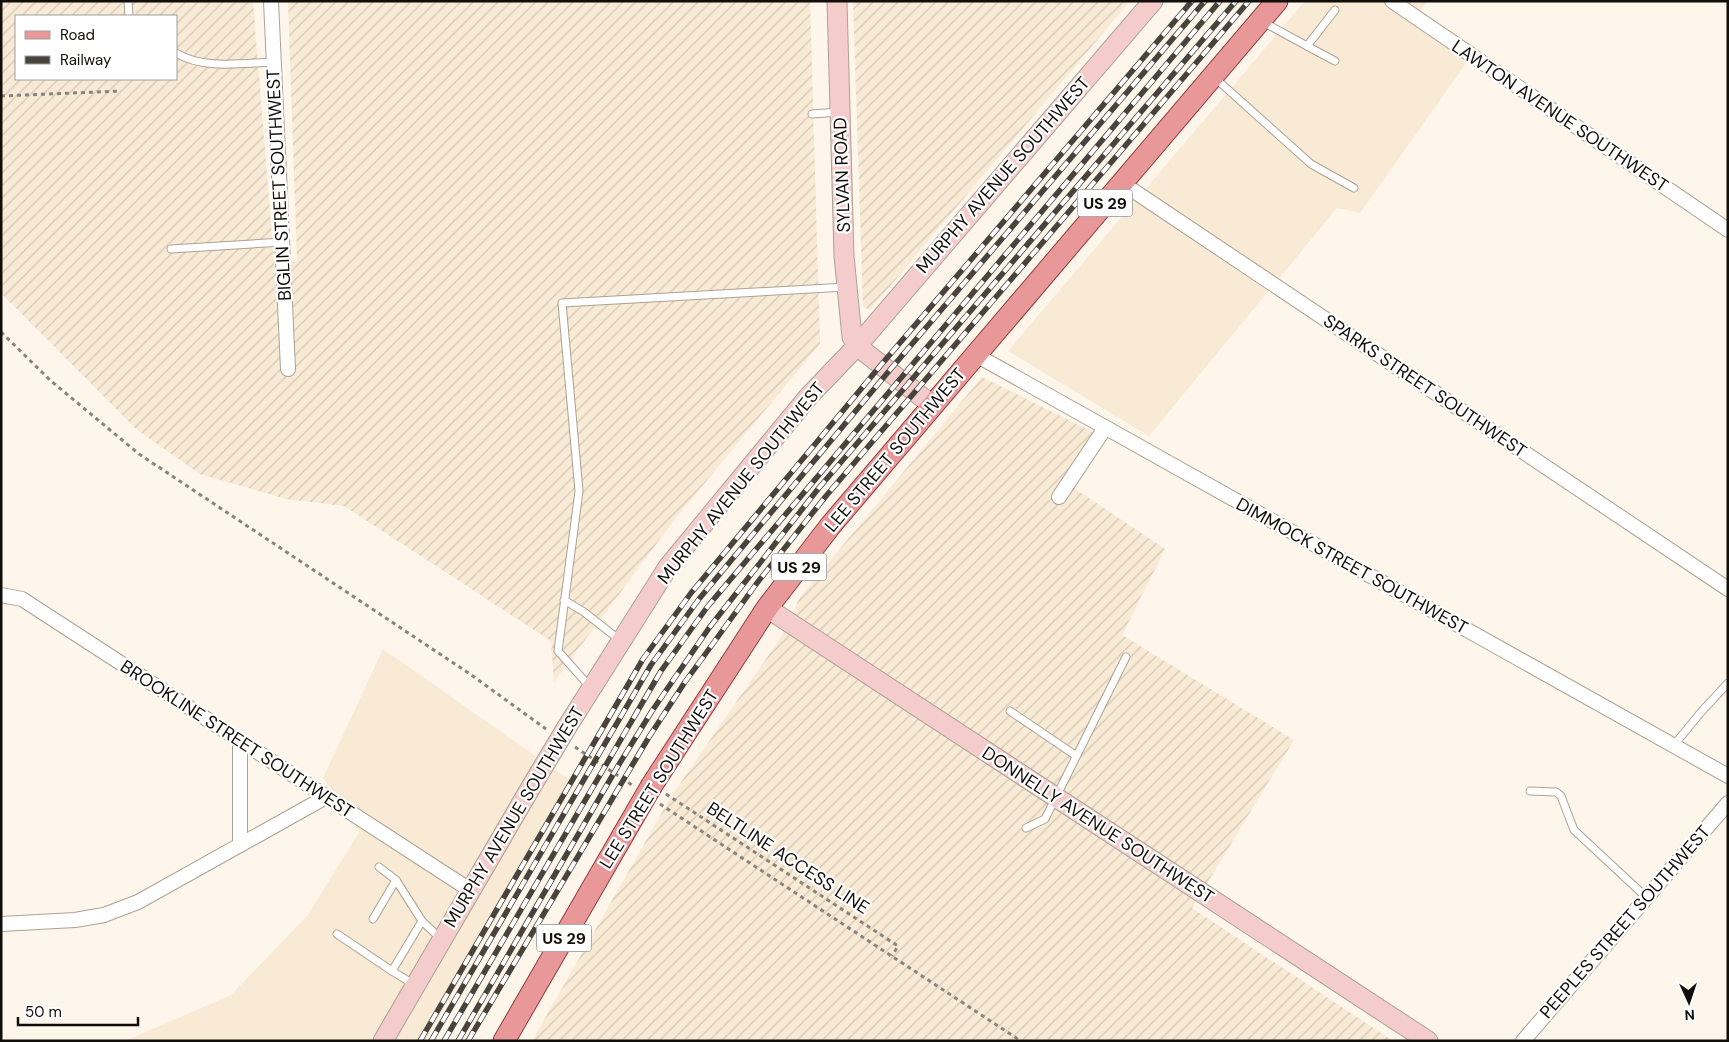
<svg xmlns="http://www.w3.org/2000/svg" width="1729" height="1042" viewBox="0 0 1729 1042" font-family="'DM Sans',sans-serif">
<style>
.built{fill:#f8ead5}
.industrial{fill:url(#industrial-furrows);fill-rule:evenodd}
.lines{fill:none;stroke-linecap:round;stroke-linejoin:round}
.lane-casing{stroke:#aba294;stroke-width:9}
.street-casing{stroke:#aba294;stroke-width:16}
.secondary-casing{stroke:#aba294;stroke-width:21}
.primary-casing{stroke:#943c3b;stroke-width:23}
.path{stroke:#8a857c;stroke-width:3;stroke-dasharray:4 4;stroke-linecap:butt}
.lane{stroke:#fff;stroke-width:7}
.street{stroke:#fff;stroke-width:14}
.secondary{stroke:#f4cccc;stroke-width:19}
.primary{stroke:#e9989a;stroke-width:21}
.rail-casing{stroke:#48443d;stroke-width:5.5}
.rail{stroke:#fff;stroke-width:4;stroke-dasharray:11;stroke-linecap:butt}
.secondary-bridge-casing{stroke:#aba294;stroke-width:21;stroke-linecap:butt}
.primary-bridge-casing{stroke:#943c3b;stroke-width:23;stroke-linecap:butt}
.secondary-bridge{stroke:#f4cccc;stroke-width:19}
.primary-bridge{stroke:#e9989a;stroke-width:21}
.labels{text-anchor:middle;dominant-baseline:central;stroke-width:4.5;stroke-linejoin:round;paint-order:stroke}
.shield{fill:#fff;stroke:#585653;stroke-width:1}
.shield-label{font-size:16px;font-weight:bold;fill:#110e09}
.street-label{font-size:18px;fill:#110e09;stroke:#fff}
</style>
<defs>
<pattern id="industrial-furrows" width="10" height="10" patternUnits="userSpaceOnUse" patternTransform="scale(1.25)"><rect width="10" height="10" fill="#f8ead5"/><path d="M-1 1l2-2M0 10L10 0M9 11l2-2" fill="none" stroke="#d4c8b6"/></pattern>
</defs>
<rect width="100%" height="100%" fill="#fef6ea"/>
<g class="built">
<polygon points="1305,1 1428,1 1420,10 1477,48 1360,213 1337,208 1149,436 1008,351"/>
<polygon points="383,649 574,783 425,1041 125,1041 231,995 308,915 359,832 323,778"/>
</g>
<g class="industrial">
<path d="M1 1H253L274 262 297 261 288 1H810L820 344 675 519 554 682 551 641 344 506 286 499 200 474 136 429 1 293ZM16 16H176V79H16Z"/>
<polygon points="853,1 1130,1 870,310 863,307"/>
<polygon points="982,377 1107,439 1074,488 1165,549 1122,635 1294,740 1192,908 1393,1041 532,1041 672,795 779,640 800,597"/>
</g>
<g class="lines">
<g class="lane-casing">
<g id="lane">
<polyline points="128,1 129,16"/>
<polyline points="1263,22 1307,46 1335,10"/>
<polyline points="1307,46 1335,61"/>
<path d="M176 53C204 70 242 63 274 62"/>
<polyline points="1215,78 1311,164 1354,188"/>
<polyline points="812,114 840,112"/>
<polyline points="171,249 282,242"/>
<polyline points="564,600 584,612 621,641"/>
<polyline points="591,688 558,651 579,491 562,303 846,287"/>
<polyline points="1010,711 1075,755"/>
<polyline points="1674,745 1702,711 1728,683"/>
<polyline points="1530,791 1556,792 1561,796 1574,830 1646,897"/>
<polyline points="1026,828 1045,819 1126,657"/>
<polyline points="379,867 396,880 422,921 441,939"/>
<polyline points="373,919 396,880"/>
<polyline points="337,934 392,971 422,921"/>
<polyline points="392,971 415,985"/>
</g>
</g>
<g class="street-casing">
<g id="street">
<polyline points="271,1 288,369"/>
<polyline points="1392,1 1728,230"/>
<polyline points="1122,183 1728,589"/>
<polyline points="976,355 1728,776"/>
<polyline points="1059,497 1105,428"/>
<polyline points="1,595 22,599 470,890"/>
<polyline points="240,845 240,740"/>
<polyline points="1,924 75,920 104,915 138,902 326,797"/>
<polyline points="1523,1041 1728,803"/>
</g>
</g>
<g class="secondary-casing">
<g id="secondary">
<polyline points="837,1 844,256 852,337 857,346 932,405"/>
<polyline points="767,608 1428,1041"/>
<polyline points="567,727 668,567 809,396 857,346 1153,1"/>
<polyline points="383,1041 531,787"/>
</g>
</g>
<g class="primary-casing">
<g id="primary">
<polyline points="652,785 767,608 831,525 1277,1"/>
<polyline points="504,1041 623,835"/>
</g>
</g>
<g class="path">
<polyline points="1,96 121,91"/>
<polyline points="1,332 51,381 139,454 470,674 546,729"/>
<polyline points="575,747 632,785"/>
<polyline points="666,794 898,946 892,956"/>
<polyline points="660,804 1021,1041"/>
</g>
<use href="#lane" class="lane"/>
<use href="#street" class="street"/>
<use href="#secondary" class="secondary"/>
<use href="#primary" class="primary"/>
<g class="rail-casing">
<g id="rail">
<polyline points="420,1041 643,659 691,593 881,365 1192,1"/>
<polyline points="431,1041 651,665 699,599 889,371 1205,1"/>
<polyline points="444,1041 661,671 708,606 1220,1"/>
<polyline points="458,1041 618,766 652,711 709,628 818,489 1236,1"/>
<polyline points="468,1041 649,737 685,682 757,583 826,496 1249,1"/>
</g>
</g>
<use href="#rail" class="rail"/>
<g class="secondary-bridge-casing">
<polyline id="secondary-bridge" points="531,787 567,727"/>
</g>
<g class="primary-bridge-casing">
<polyline id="primary-bridge" points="623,835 652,785"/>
</g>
<use href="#secondary-bridge" class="secondary-bridge"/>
<use href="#primary-bridge" class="primary-bridge"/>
</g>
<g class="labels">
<g class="shield">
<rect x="1077.5" y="189.5" width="55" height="27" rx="4"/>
<rect x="771.5" y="553.5" width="55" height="27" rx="4"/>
<rect x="536.5" y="924.5" width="55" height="27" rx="4"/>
</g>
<g class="shield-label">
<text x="1105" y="203">US 29</text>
<text x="799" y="567">US 29</text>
<text x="564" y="938">US 29</text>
</g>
<g class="street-label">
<text transform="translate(1560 116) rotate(34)">LAWTON AVENUE SOUTHWEST</text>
<text transform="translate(842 175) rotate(-92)">SYLVAN ROAD</text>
<text transform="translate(1003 175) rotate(-49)">MURPHY AVENUE SOUTHWEST</text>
<text transform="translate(279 185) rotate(-93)">BIGLIN STREET SOUTHWEST</text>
<text transform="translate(1425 386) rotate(34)">SPARKS STREET SOUTHWEST</text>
<text transform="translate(895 450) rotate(-50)">LEE STREET SOUTHWEST</text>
<text transform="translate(741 483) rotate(-51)">MURPHY AVENUE SOUTHWEST</text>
<text transform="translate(1352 566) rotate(29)">DIMMOCK STREET SOUTHWEST</text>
<text transform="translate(237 739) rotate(33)">BROOKLINE STREET SOUTHWEST</text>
<text transform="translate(659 779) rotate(-58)">LEE STREET SOUTHWEST</text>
<text transform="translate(514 817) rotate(-59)">MURPHY AVENUE SOUTHWEST</text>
<text transform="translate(1098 825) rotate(33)">DONNELLY AVENUE SOUTHWEST</text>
<text transform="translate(788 858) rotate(33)">BELTLINE ACCESS LINE</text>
<text transform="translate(1625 922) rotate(-49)">PEEPLES STREET SOUTHWEST</text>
</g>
</g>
<rect width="1729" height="1042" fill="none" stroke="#110e09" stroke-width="5"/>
<rect x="15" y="15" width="162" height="65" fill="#ffffff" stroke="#a09f9d"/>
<rect x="25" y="31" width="25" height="8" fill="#e9989a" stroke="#a09f9d"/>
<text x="60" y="40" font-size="15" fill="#110e09">Road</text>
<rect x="25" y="56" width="25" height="8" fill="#48443d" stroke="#a09f9d"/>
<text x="60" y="65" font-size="15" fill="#110e09">Railway</text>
<g transform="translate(1689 1002) rotate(177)" stroke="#ffffff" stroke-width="4" paint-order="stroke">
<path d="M0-4L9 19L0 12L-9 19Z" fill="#110e09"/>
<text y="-8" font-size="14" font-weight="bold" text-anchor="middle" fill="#110e09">N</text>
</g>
<path d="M18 1017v8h120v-8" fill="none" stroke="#110e09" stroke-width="2.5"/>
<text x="25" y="1017" font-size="15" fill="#110e09" stroke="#ffffff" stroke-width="4" paint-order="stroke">50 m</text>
</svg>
